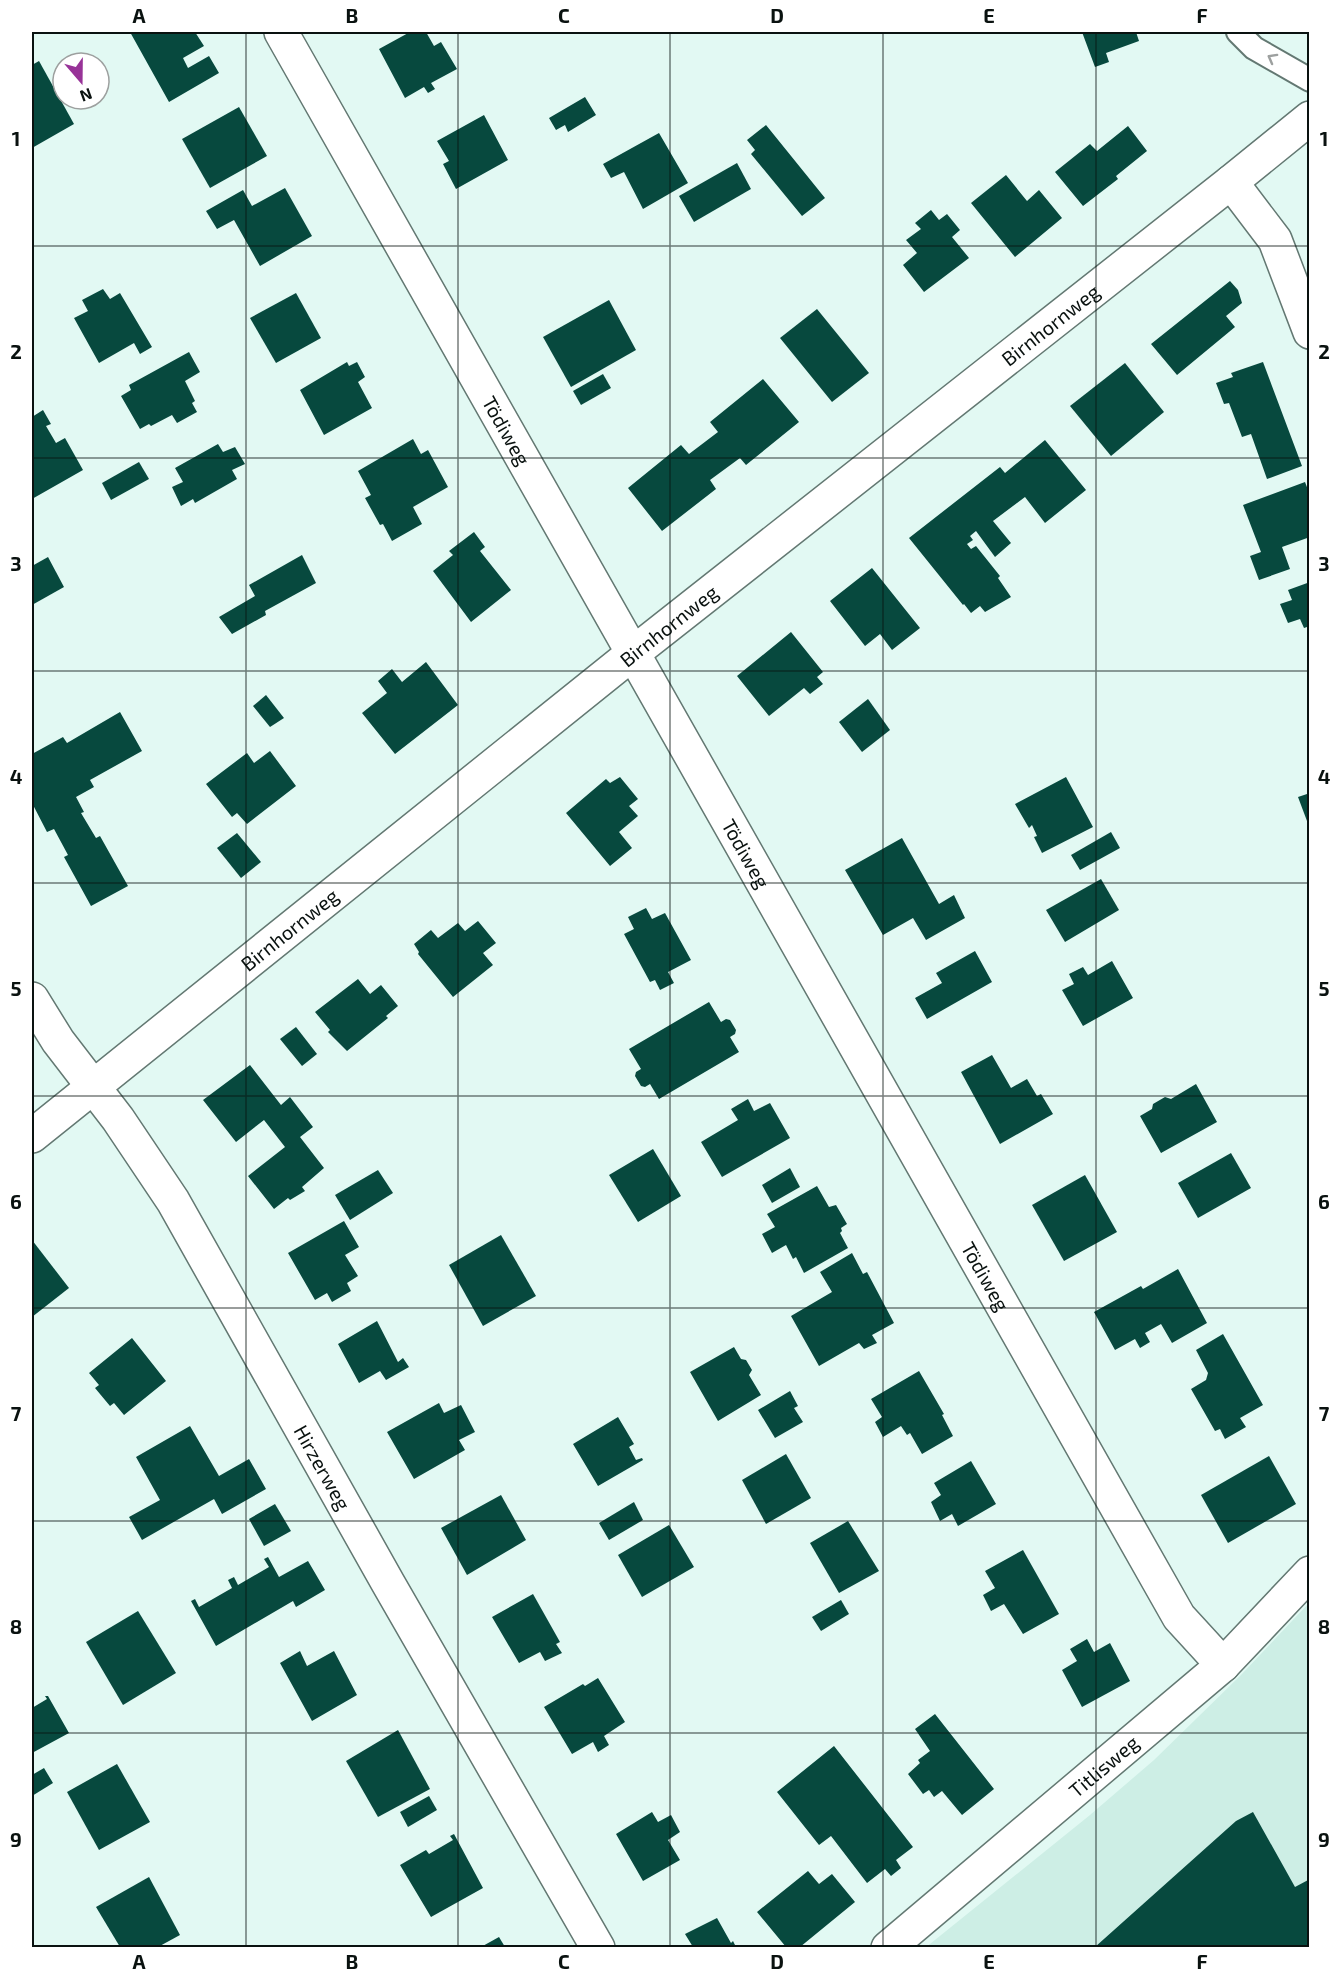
<svg xmlns="http://www.w3.org/2000/svg" width="1341" height="1979" viewBox="0 0 1341 1979" font-family="'Exo 2',sans-serif">
<style>
.built{fill:#cdeee5}
.building{fill:#07493e}
.lines{fill:none;stroke-linecap:round;stroke-linejoin:round}
.lane-casing{stroke:#637872;stroke-width:26}
.street-casing{stroke:#637872;stroke-width:36}
.lane{stroke:#fff;stroke-width:22}
.street{stroke:#fff;stroke-width:33}
.oneway{stroke:#9da09f}
.grid{fill:none;stroke:#0a1210;stroke-width:1.5;stroke-opacity:0.55}
.labels{text-anchor:middle;dominant-baseline:central;stroke-width:6;stroke-linejoin:round;paint-order:stroke}
.street-label{font-size:20px;fill:#0a1210;stroke:#fff}
.neatline{fill:none;stroke:#0a1210;stroke-width:2}
.grid-label{font-size:20px;text-anchor:middle;font-weight:bold;fill:#0a1210}
</style>
<rect width="100%" height="100%" fill="#e2f9f3"/>
<polygon class="built" points="1309,1603 1309,1947 925,1948 1090,1815 1154,1760 1241,1675"/>
<g class="building">
<polygon points="130,32 195,32 204,46 183,58 188,68 209,56 219,73 169,102"/>
<polygon points="410,32 426,32 434,46 441,42 457,69 431,83 435,89 428,93 424,87 405,98 379,49"/>
<polygon points="1082,32 1136,32 1139,41 1106,53 1109,62 1095,67"/>
<polygon points="39,61 74,124 32,148 32,65"/>
<polygon points="585,97 596,115 568,132 565,125 556,130 549,118"/>
<polygon points="239,107 267,156 210,188 182,139"/>
<polygon points="484,115 508,160 456,189 443,164 449,161 437,141"/>
<polygon points="766,125 825,198 802,216 751,154 755,150 747,140"/>
<polygon points="1128,126 1147,151 1116,176 1118,179 1083,206 1055,172 1090,144 1097,151"/>
<polygon points="659,133 688,183 643,209 624,172 611,178 603,164"/>
<polygon points="737,163 751,189 694,222 679,196"/>
<polygon points="1006,175 1027,201 1039,190 1062,218 1015,257 971,203"/>
<polygon points="285,188 312,236 260,266 234,220 217,229 206,211 243,190 252,206"/>
<polygon points="931,210 939,220 947,214 960,230 952,237 969,258 924,292 903,265 917,253 906,240 921,229 915,223"/>
<polygon points="1230,281 1238,290 1242,303 1226,316 1235,327 1177,375 1151,344"/>
<polygon points="103,289 110,299 120,293 152,347 140,354 134,343 99,363 74,318 88,311 82,300"/>
<polygon points="296,293 321,338 276,363 250,318"/>
<polygon points="609,300 636,350 571,387 543,337"/>
<polygon points="817,309 869,373 832,402 780,338"/>
<polygon points="189,352 200,372 185,381 195,401 192,403 197,412 177,423 172,415 151,426 149,424 140,429 121,396 131,390 129,385"/>
<polygon points="347,362 349,366 357,362 365,377 358,382 372,408 324,435 300,390"/>
<polygon points="1263,362 1302,466 1267,479 1251,434 1242,437 1229,403 1224,404 1216,383 1233,377 1231,373"/>
<polygon points="1125,363 1164,412 1111,456 1070,406"/>
<polygon points="603,374 611,388 581,405 573,391"/>
<polygon points="763,379 799,422 746,465 740,458 710,480 716,489 662,531 628,488 681,445 689,454 718,432 710,422"/>
<polygon points="43,410 51,424 46,426 56,443 65,438 83,470 32,499 32,417"/>
<polygon points="413,439 421,454 428,450 448,487 413,507 422,524 392,541 383,524 380,525 365,498 371,495 358,471"/>
<polygon points="1045,440 1086,490 1045,523 1025,497 993,521 1011,543 995,557 976,531 970,536 973,540 967,544 971,549 976,546 1000,576 998,578 1011,597 985,612 980,606 971,613 964,604 963,605 909,538 1000,467 1005,473"/>
<polygon points="218,444 223,452 235,447 245,464 232,470 237,479 195,503 193,499 181,506 172,487 183,482 175,468"/>
<polygon points="139,462 149,479 111,500 102,483"/>
<polygon points="1305,482 1310,495 1310,537 1282,547 1290,569 1259,580 1250,556 1261,552 1243,505"/>
<polygon points="474,532 485,547 480,551 511,590 471,622 433,571 453,555 449,551"/>
<polygon points="302,555 316,583 265,611 266,615 232,634 219,617 255,596 249,585"/>
<polygon points="48,557 64,587 32,605 32,566"/>
<polygon points="872,568 920,628 892,650 880,634 865,646 830,601"/>
<polygon points="1310,582 1310,626 1304,628 1300,619 1288,623 1280,604 1292,600 1288,590"/>
<polygon points="791,632 823,672 817,677 823,684 810,694 804,688 769,716 737,676"/>
<polygon points="426,662 458,705 395,754 362,713 387,693 378,681 392,669 402,682"/>
<polygon points="266,695 284,718 270,727 253,706"/>
<polygon points="868,699 890,730 862,752 839,722"/>
<polygon points="120,712 142,751 90,780 94,787 76,797 84,812 81,813 96,838 100,836 128,886 91,906 64,857 68,855 54,829 47,832 32,803 32,791 34,790 32,785 32,754 63,737 67,743"/>
<polygon points="270,751 296,786 247,824 237,813 232,817 206,784 247,753 254,763"/>
<polygon points="620,777 638,799 629,806 638,816 619,832 632,848 610,866 566,813 606,779 610,783"/>
<polygon points="1066,777 1093,827 1042,853 1034,837 1037,836 1032,825 1029,828 1015,804"/>
<polygon points="1310,793 1310,820 1307,821 1298,797"/>
<polygon points="1111,832 1120,848 1080,870 1071,855"/>
<polygon points="237,833 261,862 241,878 217,848"/>
<polygon points="902,838 939,904 954,895 965,918 926,940 913,918 883,935 845,870"/>
<polygon points="1101,879 1119,910 1065,942 1046,910"/>
<polygon points="646,908 652,919 665,913 691,960 668,972 674,983 660,990 655,980 650,982 624,934 634,929 628,917"/>
<polygon points="478,921 496,943 483,953 493,965 453,997 418,954 419,952 414,944 431,930 438,938 458,923 465,931"/>
<polygon points="975,951 992,982 927,1019 915,998 942,983 936,973"/>
<polygon points="1112,961 1133,998 1083,1026 1062,990 1074,984 1069,974 1083,967 1088,975"/>
<polygon points="358,979 370,994 381,985 398,1006 386,1016 388,1018 347,1051 328,1032 330,1030 315,1012"/>
<polygon points="709,1002 721,1022 726,1019 730,1020 736,1030 735,1034 730,1037 739,1052 659,1099 650,1084 645,1087 641,1086 635,1076 636,1072 641,1069 629,1049"/>
<polygon points="296,1027 317,1054 302,1066 280,1039"/>
<polygon points="992,1055 1011,1088 1027,1079 1037,1096 1041,1094 1053,1114 1000,1144 961,1072"/>
<polygon points="250,1065 281,1105 290,1097 313,1127 300,1137 324,1168 302,1187 305,1191 290,1200 288,1198 274,1209 248,1176 285,1147 264,1120 236,1142 203,1100"/>
<polygon points="1196,1084 1217,1122 1161,1153 1140,1116 1152,1109 1153,1104 1165,1097 1171,1099"/>
<polygon points="748,1099 754,1111 770,1103 790,1138 722,1177 701,1142 738,1120 731,1109"/>
<polygon points="653,1149 681,1196 638,1222 609,1175"/>
<polygon points="1231,1153 1251,1188 1198,1218 1178,1183"/>
<polygon points="790,1168 800,1187 772,1203 762,1185"/>
<polygon points="378,1170 393,1193 350,1220 335,1195"/>
<polygon points="1085,1175 1117,1232 1064,1261 1032,1205"/>
<polygon points="817,1186 829,1207 836,1205 847,1224 841,1228 842,1231 840,1233 848,1248 804,1273 796,1257 793,1259 786,1245 772,1253 762,1234 775,1227 767,1214"/>
<polygon points="344,1221 359,1247 345,1255 358,1276 347,1283 351,1291 332,1302 327,1293 315,1300 288,1253"/>
<polygon points="501,1235 536,1296 483,1326 449,1265"/>
<polygon points="32,1240 69,1288 32,1317"/>
<polygon points="852,1253 863,1274 867,1272 894,1323 872,1335 877,1343 864,1349 859,1343 819,1366 791,1316 832,1292 820,1272"/>
<polygon points="1178,1269 1207,1323 1172,1343 1161,1324 1145,1333 1150,1342 1140,1348 1135,1339 1115,1350 1094,1312 1141,1286 1143,1289"/>
<polygon points="377,1321 398,1362 403,1358 409,1367 386,1380 380,1371 359,1383 338,1344"/>
<polygon points="1223,1334 1263,1405 1240,1418 1246,1427 1225,1439 1220,1429 1215,1431 1191,1389 1206,1380 1208,1373 1196,1350"/>
<polygon points="132,1338 166,1381 124,1415 114,1403 110,1406 95,1388 99,1385 89,1373"/>
<polygon points="734,1347 741,1359 746,1360 752,1370 749,1375 761,1395 718,1421 690,1372"/>
<polygon points="919,1371 944,1414 942,1415 953,1436 922,1454 910,1433 907,1435 901,1426 883,1437 875,1422 882,1417 871,1399"/>
<polygon points="790,1391 798,1406 794,1408 803,1422 775,1438 758,1410"/>
<polygon points="439,1403 444,1413 461,1405 475,1432 459,1440 465,1450 414,1479 387,1432"/>
<polygon points="618,1417 634,1444 629,1447 636,1460 642,1458 643,1460 598,1486 573,1444"/>
<polygon points="190,1426 219,1476 249,1459 266,1489 222,1514 214,1499 142,1540 129,1517 160,1500 136,1457"/>
<polygon points="786,1454 811,1498 766,1524 742,1480"/>
<polygon points="1269,1456 1296,1504 1228,1543 1201,1495"/>
<polygon points="971,1461 996,1504 958,1526 952,1514 940,1521 931,1502 941,1495 934,1483"/>
<polygon points="501,1495 526,1540 467,1575 441,1528"/>
<polygon points="634,1502 643,1520 609,1540 599,1523"/>
<polygon points="275,1504 291,1531 264,1546 249,1519"/>
<polygon points="848,1521 879,1571 839,1593 810,1543"/>
<polygon points="669,1525 694,1567 642,1597 618,1555"/>
<polygon points="1023,1550 1059,1614 1023,1634 1004,1604 991,1611 983,1595 995,1588 985,1571"/>
<polygon points="268,1557 279,1577 308,1561 325,1590 296,1607 293,1601 216,1646 191,1601 195,1599 199,1607 232,1588 228,1580 234,1577 238,1585 269,1567 264,1559"/>
<polygon points="533,1594 560,1642 556,1644 562,1653 545,1661 540,1652 519,1663 492,1617"/>
<polygon points="841,1600 849,1614 821,1631 812,1617"/>
<polygon points="138,1611 176,1673 123,1705 86,1642"/>
<polygon points="1087,1639 1094,1652 1110,1643 1130,1681 1082,1707 1062,1670 1077,1661 1070,1649"/>
<polygon points="300,1651 307,1666 334,1651 357,1695 312,1721 280,1663"/>
<polygon points="598,1678 625,1722 604,1736 609,1745 598,1752 593,1742 572,1754 544,1707 583,1684 585,1686"/>
<polygon points="45,1696 48,1696 69,1733 32,1753 32,1708 47,1699"/>
<polygon points="935,1714 994,1789 962,1815 942,1791 934,1797 929,1790 923,1794 908,1774 920,1763 918,1760 930,1751 915,1729"/>
<polygon points="398,1730 430,1789 378,1817 346,1761"/>
<polygon points="834,1746 913,1847 896,1860 901,1868 891,1876 885,1869 867,1883 831,1836 819,1845 777,1792"/>
<polygon points="117,1764 150,1822 99,1850 67,1792"/>
<polygon points="44,1768 53,1783 32,1796 32,1775"/>
<polygon points="429,1796 437,1810 408,1827 400,1812"/>
<polygon points="652,1812 658,1822 671,1815 680,1832 668,1840 680,1860 643,1881 616,1834"/>
<polygon points="1253,1812 1295,1887 1310,1879 1310,1947 1095,1947 1236,1821"/>
<polygon points="454,1834 483,1888 431,1917 400,1865 426,1850 429,1854 453,1840 450,1836"/>
<polygon points="808,1871 819,1884 832,1874 855,1902 800,1947 786,1947 757,1912"/>
<polygon points="149,1877 180,1935 158,1947 120,1947 96,1907"/>
<polygon points="717,1918 731,1943 733,1941 736,1947 693,1947 685,1934"/>
<polygon points="499,1937 505,1947 481,1947"/>
</g>
<g class="lines">
<g class="lane-casing">
<polyline id="lane" points="1238,32 1254,48 1310,80"/>
</g>
<g class="street-casing">
<g id="street">
<path id="s1" d="M281 32 1179 1617 1223 1665"/>
<polyline points="1231,182 1275,240 1310,332"/>
<path id="s2" d="M32 999 58 1041 118 1119 173 1201 388 1583 598 1948"/>
<path id="s3" d="M32 1136 632 654 1231 182 1310 118"/>
<path id="s4" d="M888 1948 1223 1665 1310 1573"/>
</g>
</g>
<use href="#lane" class="lane"/>
<use href="#street" class="street"/>
</g>
<defs><path id="oneway-chevron" d="M-2-3.5L2.5 0L-2 3.5" fill="none" stroke-width="1.6" stroke-linecap="round" stroke-linejoin="round" transform="scale(1.5)"/></defs>
<use class="oneway" href="#oneway-chevron" transform="translate(1272 58) rotate(-151)"/>
<path class="grid" d="M246 32V1948M458 32V1948M670 32V1948M883 32V1948M1096 32V1948M32 246H1310M32 458H1310M32 671H1310M32 883H1310M32 1096H1310M32 1308H1310M32 1521H1310M32 1733H1310"/>
<g class="labels">
<g class="street-label">
<text stroke="none"><textPath href="#s3" startOffset="1302">Birnhornweg</textPath></text>
<text stroke="none"><textPath href="#s1" startOffset="458">Tödiweg</textPath></text>
<text stroke="none"><textPath href="#s3" startOffset="816">Birnhornweg</textPath></text>
<text stroke="none"><textPath href="#s1" startOffset="944">Tödiweg</textPath></text>
<text stroke="none"><textPath href="#s3" startOffset="330">Birnhornweg</textPath></text>
<text stroke="none"><textPath href="#s1" startOffset="1430">Tödiweg</textPath></text>
<text stroke="none"><textPath href="#s2" startOffset="552">Hirzerweg</textPath></text>
<text stroke="none"><textPath href="#s4" startOffset="282">Titlisweg</textPath></text>
</g>
</g>
<rect width="1341" height="1979" fill="none" stroke="#ffffff" stroke-width="66"/>
<g transform="translate(81 81) rotate(160)"><circle r="28" fill="#ffffff" stroke="#9da09f" stroke-width="1.5"/>
<path d="M0-4.5L10 22L0 15L-10 22Z" fill="#983398"/>
<text y="-9" font-size="16" font-weight="bold" text-anchor="middle" fill="#0a1210">N</text>
</g>
<rect x="33" y="33" width="1275" height="1913" class="neatline"/>
<g class="grid-label">
<text x="139" y="23">A</text>
<text x="352" y="23">B</text>
<text x="564" y="23">C</text>
<text x="777" y="23">D</text>
<text x="989" y="23">E</text>
<text x="1202" y="23">F</text>
<text x="16" y="146">1</text>
<text x="1324" y="146">1</text>
<text x="16" y="359">2</text>
<text x="1324" y="359">2</text>
<text x="16" y="571">3</text>
<text x="1324" y="571">3</text>
<text x="16" y="784">4</text>
<text x="1324" y="784">4</text>
<text x="16" y="996">5</text>
<text x="1324" y="996">5</text>
<text x="16" y="1209">6</text>
<text x="1324" y="1209">6</text>
<text x="16" y="1421">7</text>
<text x="1324" y="1421">7</text>
<text x="16" y="1634">8</text>
<text x="1324" y="1634">8</text>
<text x="16" y="1847">9</text>
<text x="1324" y="1847">9</text>
<text x="139" y="1969">A</text>
<text x="352" y="1969">B</text>
<text x="564" y="1969">C</text>
<text x="777" y="1969">D</text>
<text x="989" y="1969">E</text>
<text x="1202" y="1969">F</text>
</g>
</svg>
